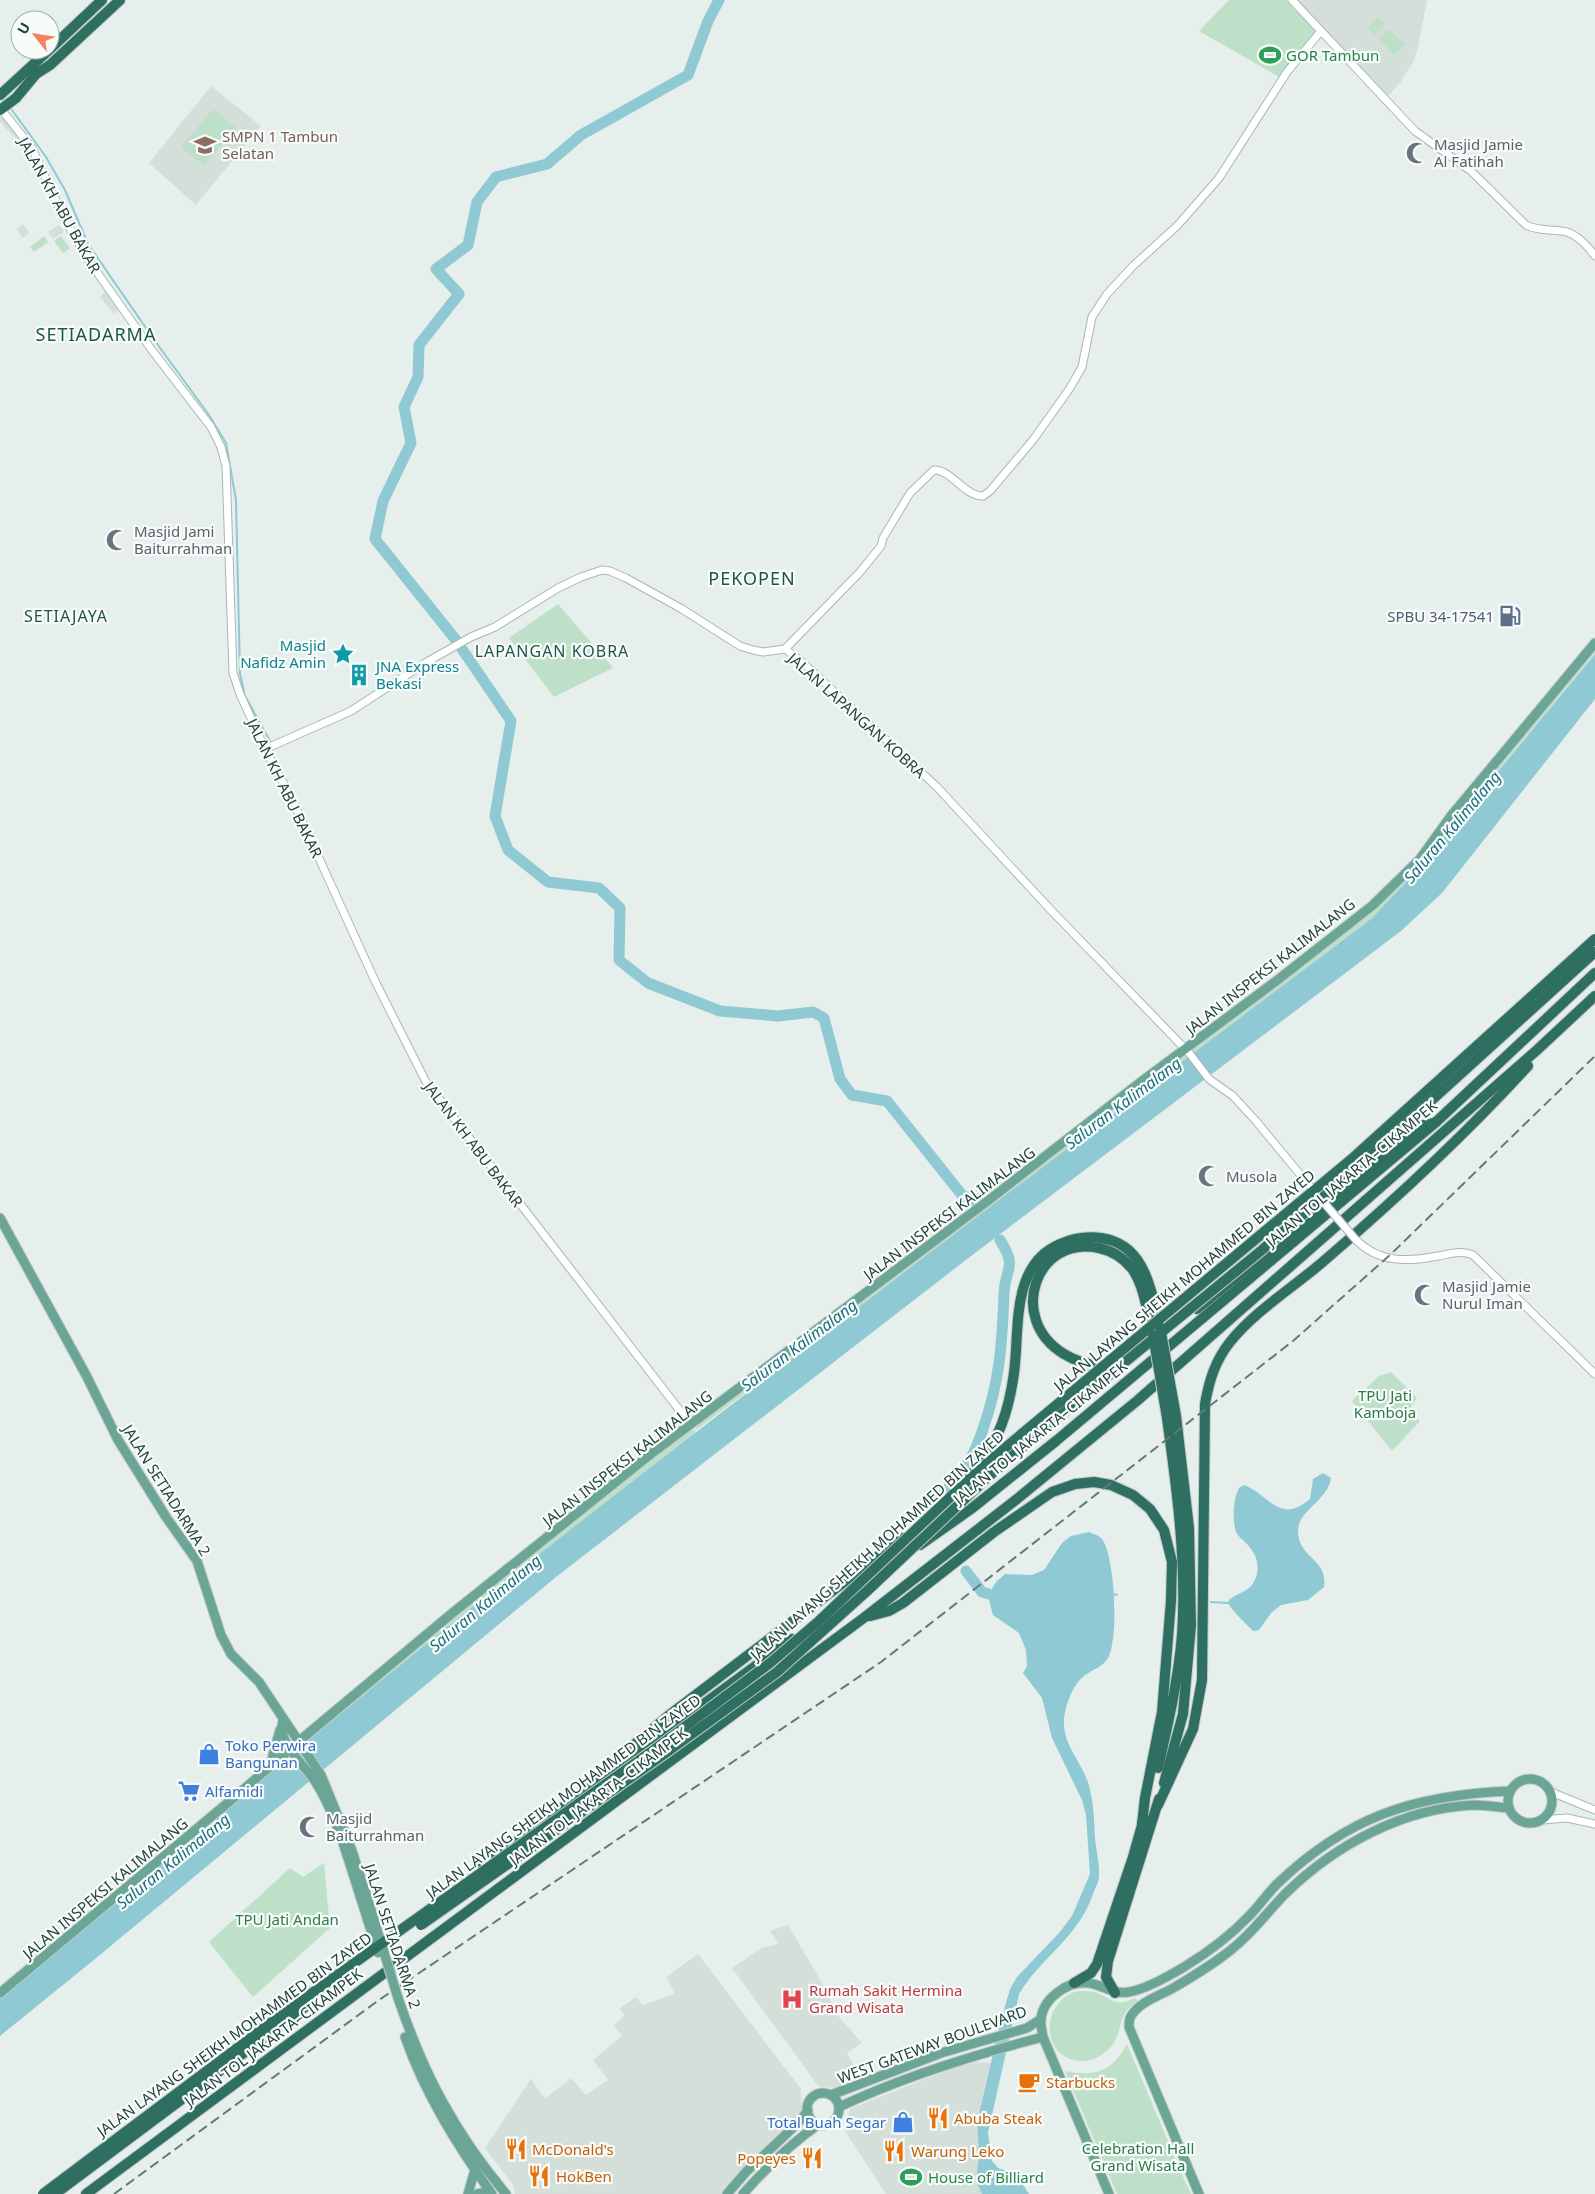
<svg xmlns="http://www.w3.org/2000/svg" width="1595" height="2194" viewBox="0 0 1595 2194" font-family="'Noto Sans',sans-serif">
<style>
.built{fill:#d4dfda}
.green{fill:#bfe0c8}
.water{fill:#8ec9d4}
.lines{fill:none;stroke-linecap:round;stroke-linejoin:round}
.stream{stroke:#8ec9d4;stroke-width:2}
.river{stroke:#8ec9d4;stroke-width:11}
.minor-casing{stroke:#a8b8b2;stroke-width:9}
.major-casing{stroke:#c2cac8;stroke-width:11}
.highway-casing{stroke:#c2cac8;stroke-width:12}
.minor{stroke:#fff;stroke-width:7}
.major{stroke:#6aa596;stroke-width:9}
.highway{stroke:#2f6f62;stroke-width:10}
.rail{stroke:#5f7d75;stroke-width:2;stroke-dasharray:10 5;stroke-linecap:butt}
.minor-bridge-casing{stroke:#a8b8b2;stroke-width:9;stroke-linecap:butt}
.major-bridge-casing{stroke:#c2cac8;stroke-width:11;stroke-linecap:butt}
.highway-bridge-casing{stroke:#c2cac8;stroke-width:12;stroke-linecap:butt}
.minor-bridge{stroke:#fff;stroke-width:7}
.major-bridge{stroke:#6aa596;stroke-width:9}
.highway-bridge{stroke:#2f6f62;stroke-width:10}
.labels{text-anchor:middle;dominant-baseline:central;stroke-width:4.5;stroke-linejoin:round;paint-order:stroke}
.leisure-label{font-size:15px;fill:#27864d;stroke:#f7fbf9;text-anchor:start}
.education-label{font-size:15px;fill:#785e54;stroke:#f7fbf9;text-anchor:start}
.worship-label{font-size:15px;fill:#5b616d;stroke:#f7fbf9;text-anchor:start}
.street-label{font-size:15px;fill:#24423a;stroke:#f7fbf9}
.service-label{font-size:15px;fill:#4e5e75;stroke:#f7fbf9;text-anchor:end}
.culture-label{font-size:15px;fill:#0d838f;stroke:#f7fbf9;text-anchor:end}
.park-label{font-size:15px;fill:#2d7a4b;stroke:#f7fbf9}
.shop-label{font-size:15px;fill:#366cbe;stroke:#f7fbf9;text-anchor:start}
.health-label{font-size:15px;fill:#be3a42;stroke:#f7fbf9;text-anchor:start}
.food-label{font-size:15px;fill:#c56008;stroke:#f7fbf9;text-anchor:start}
.neighbourhood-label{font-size:16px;letter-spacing:1px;fill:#1f5548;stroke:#f7fbf9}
.water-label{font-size:16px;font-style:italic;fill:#1c6f80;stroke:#f7fbf9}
.quarter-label{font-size:18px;letter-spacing:1px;fill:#1f5548;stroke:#f7fbf9}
</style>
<rect width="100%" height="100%" fill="#e6efeb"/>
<g class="built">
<polygon points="1292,0 1427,0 1418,48 1413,62 1400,83 1385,99"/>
<polygon points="211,86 261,126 196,205 149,163"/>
<polygon points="3,115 26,141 21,144 0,122 0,117"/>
<polygon points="23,224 29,233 23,238 16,229"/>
<polygon points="59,225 64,232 53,239 48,232"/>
<polygon points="105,291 118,310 114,314 100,297"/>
<polygon points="788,1925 821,1981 838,2016 862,2043 847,2053 861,2078 839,2088 819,2087 732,1968 761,1948 778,1944 770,1931"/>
<polygon points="698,1954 801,2089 802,2110 796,2120 757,2154 721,2194 515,2194 513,2185 485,2148 531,2079 545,2099 571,2078 586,2095 608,2080 593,2060 622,2036 614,2025 625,2015 619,2009 636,1997 642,2005 675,1994 666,1977"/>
<polygon points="977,2062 991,2063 977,2124 979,2154 976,2181 982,2194 886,2194 845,2131 850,2109 955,2067"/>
</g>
<g class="green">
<polygon points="1229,0 1286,0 1317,32 1281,78 1199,31"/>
<polygon points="1378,17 1385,24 1374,35 1367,27"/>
<polygon points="1389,29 1405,45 1394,55 1379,39"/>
<polygon points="213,109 236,128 204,166 181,147"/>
<polygon points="44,236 48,242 34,252 30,247"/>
<polygon points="61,236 70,248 63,253 54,241"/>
<polygon points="558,604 613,668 554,697 509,638"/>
<polygon points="1595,643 1595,653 1411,877 1371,919 695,1431 695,1433 532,1560 301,1747 298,1742 293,1754 0,1998 0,1993 270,1766 283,1720 297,1742 679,1433 695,1430 705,1414 1170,1061 1190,1054 1201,1036 1396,884"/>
<polygon points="1391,1372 1417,1398 1409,1409 1420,1421 1392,1451 1352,1401 1379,1376"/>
<polygon points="324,1863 330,1928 253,1997 209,1942 290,1868 303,1877"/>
<path d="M1078 1991C1085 1991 1092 1991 1098 1993 1115 2001 1115 2007 1135 1998L1138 2001C1132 2005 1127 2009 1124 2015 1120 2022 1120 2030 1117 2037 1111 2051 1096 2062 1080 2061 1040 2058 1040 2001 1078 1991Z"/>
<path d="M1127 2044 1184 2179 1191 2194H1117L1065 2071C1095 2077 1112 2072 1127 2044Z"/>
</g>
<g class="water">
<path d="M1595 654V699L1442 893 1401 931 971 1256 556 1577 95 1959 0 2036V1998C170 1856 340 1711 514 1574 796 1352 1084 1136 1371 919L1411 877Z"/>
<path d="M1323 1473 1331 1478C1328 1500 1299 1510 1298 1530 1298 1560 1328 1557 1324 1587L1308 1600 1281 1605 1271 1613 1259 1630 1254 1631C1250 1629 1229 1607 1228 1603L1229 1600C1236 1594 1246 1592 1252 1585 1262 1570 1258 1555 1246 1543 1243 1540 1238 1536 1236 1532 1232 1520 1233 1496 1240 1487L1245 1485C1272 1498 1280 1524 1310 1499L1313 1479Z"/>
<path d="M1089 1532C1093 1534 1098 1535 1102 1539 1115 1556 1119 1639 1108 1658 1104 1665 1097 1668 1090 1672 1075 1680 1069 1696 1065 1712 1059 1741 1079 1757 1088 1782 1094 1803 1094 1818 1095 1838 1096 1850 1100 1864 1099 1876 1099 1882 1095 1888 1093 1894 1078 1938 1041 1957 1019 1994L988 2133 992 2161 998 2168 1016 2174 1029 2194H982L976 2181 979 2154 977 2123 1000 2024 1010 1989 1017 1977 1059 1933 1072 1916 1090 1874 1086 1815 1082 1800 1052 1738 1042 1698 1023 1673 1027 1666 1026 1650 1019 1633 993 1615 988 1596 996 1582 1005 1574 1032 1575 1044 1570 1062 1543 1071 1536Z"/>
</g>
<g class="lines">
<g class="stream">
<polyline points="12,110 46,157 65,190 88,244 155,341 209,415 226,443 236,500 240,674 245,696 270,741"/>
<polyline points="1114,1594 1117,1595"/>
<polyline points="1211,1602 1228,1603"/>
</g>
<g class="river">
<polyline points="456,640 375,539 383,501 411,443 404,407 418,377 419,345 459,294 436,269 468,245 477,202 496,177 547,164 581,135 688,75 708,21 719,0"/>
<polyline points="462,649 511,721 495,816 508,850 548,882 599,888 620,908 619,960 648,983 720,1011 778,1016 813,1012 824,1018 840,1079 852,1095 887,1101 962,1195 975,1201"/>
<path d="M941 1496C948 1487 957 1479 963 1470 973 1458 978 1443 983 1429 1000 1380 1002 1345 1004 1294 1005 1267 1018 1268 1000 1240"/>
<polyline points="966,1571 982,1592 989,1594"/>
</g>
<g class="minor-casing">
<g id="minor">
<path d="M1292 0 1415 131 1471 171 1526 225C1538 231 1547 229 1561 231 1575 232 1587 245 1595 256"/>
<polyline points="0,108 32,148 64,218 87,258 151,349 211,427 221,447 226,466 233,673 240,694 265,749 292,799 375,981 426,1082 691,1425"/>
<path d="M785 649 860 572 881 546 883 538 910 493 934 470C952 470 964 496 983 496L990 491 1033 440 1070 388 1082 367 1092 317 1107 294 1133 266 1178 225 1219 178 1287 72 1321 31"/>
<polyline points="265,749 351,711 425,663 471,637 495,627 558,588 581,577 602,570 610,571 626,578 682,609 740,646 753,650 763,652 785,649 801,661 937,787 1049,908 1190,1054 1209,1079 1233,1096 1256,1121 1308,1184"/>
<path d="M1356 1240C1379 1263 1408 1262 1438 1256 1450 1254 1461 1250 1473 1255L1595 1374"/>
<polyline points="1551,1792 1595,1810"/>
<polyline points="1542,1820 1567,1818 1595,1824"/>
</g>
</g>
<g class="major-casing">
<g id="major">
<polyline points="0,1218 86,1375 118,1440 166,1517 197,1561 221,1635 231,1654 259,1682 321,1775 351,1848 368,1900"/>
<path d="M283 1720C277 1744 302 1762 315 1781 337 1815 349 1863 362 1902"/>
<polyline points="270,1766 280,1730"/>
<circle cx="1530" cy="1801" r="22"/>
<polyline points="0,1993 236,1796 298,1742 450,1615 647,1457 985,1203 1142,1081 1275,982 1373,905 1420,859 1451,816 1595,643"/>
<path d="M398 1998C424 2074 454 2132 506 2194"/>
<path d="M405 2037C425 2094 457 2145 492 2194"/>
<circle cx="823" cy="2109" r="16"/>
<polyline points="831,2095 941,2053 1027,2028 1041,2019"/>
<path d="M839 2107C905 2076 973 2055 1043 2037"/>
<polyline points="468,2194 476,2166"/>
<polyline points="477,2194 486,2192 490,2194"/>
<polyline points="727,2194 746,2172 797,2124 808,2111"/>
<path d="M743 2194C766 2168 790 2144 819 2124"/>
<path d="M1109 2194 1043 2037C1042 2031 1040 2024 1041 2018 1044 1998 1068 1980 1089 1983 1103 1985 1114 1995 1129 1992 1146 1989 1169 1976 1184 1967 1207 1953 1230 1936 1249 1916 1259 1906 1267 1894 1277 1884 1347 1817 1413 1795 1510 1791"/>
<path d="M1199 2194 1129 2027C1129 2023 1129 2019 1131 2016 1140 2001 1162 1995 1175 1987 1192 1977 1208 1967 1223 1956 1248 1938 1265 1915 1285 1894 1335 1845 1403 1808 1474 1805 1485 1805 1497 1807 1508 1808"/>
</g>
</g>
<g class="highway-casing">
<g id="highway">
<polyline points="50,49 102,0"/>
<polyline points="0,95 49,50"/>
<polyline points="0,110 16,98 36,74 50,65 120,0"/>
<polyline points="1197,1309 1420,1126 1434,1123"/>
<path d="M1129 1358C1107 1369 1084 1366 1064 1354 1006 1319 1036 1234 1099 1248 1113 1251 1124 1258 1133 1270 1143 1285 1145 1303 1150 1320"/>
<path d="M974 1470C999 1442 1009 1410 1014 1373 1020 1330 1010 1265 1060 1244 1074 1238 1086 1236 1101 1238 1143 1244 1150 1285 1158 1319"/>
<polyline points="920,1545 971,1509 1056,1441 1435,1123 1595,973"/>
<polyline points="844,1602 871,1582"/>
<polyline points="870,1616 889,1611 903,1603 994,1532 1052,1492 1075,1484 1094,1482 1111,1485 1133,1495 1150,1509 1164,1530 1172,1562 1171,1601 1162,1712 1145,1798 1142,1824"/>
<polyline points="623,1754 668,1716 902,1538"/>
<path d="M1158 1768C1169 1720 1182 1664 1183 1615 1185 1549 1176 1483 1167 1418"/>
<polyline points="1164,1783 1183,1714 1191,1625 1189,1528 1176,1416"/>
<path d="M1158 1805 1193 1729 1202 1680 1205 1404C1209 1381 1215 1361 1230 1342 1256 1310 1294 1287 1325 1260 1396 1199 1465 1135 1528 1066"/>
<polyline points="475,1872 792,1639"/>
<polyline points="1074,1983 1091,1973 1097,1964 1133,1857 1144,1818"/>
<polyline points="1115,1993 1106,1977 1108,1961 1159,1799"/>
<polyline points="86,2194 865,1617 1017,1499 1138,1400 1537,1050 1595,996"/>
</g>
</g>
<use href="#minor" class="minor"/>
<use href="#major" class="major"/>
<use href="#highway" class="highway"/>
<polyline class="rail" points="114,2194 379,2000 881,1662 1293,1341 1390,1255 1595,1056"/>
<g class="minor-bridge-casing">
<polyline id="minor-bridge" points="1308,1184 1356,1240"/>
</g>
<g class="major-bridge-casing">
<g id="major-bridge">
<polyline points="368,1900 398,1998"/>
<polyline points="362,1902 378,1953"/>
</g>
</g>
<g class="highway-bridge-casing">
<g id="highway-bridge">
<polyline points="1160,1327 1176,1416"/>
<polyline points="1153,1335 1167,1418"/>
<polyline points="421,1925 667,1752 777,1672 867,1591 989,1476 1048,1425 1262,1250 1359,1166 1595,952"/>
<polyline points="43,2194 284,2013 655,1749 770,1663 819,1621 981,1468 1354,1157 1595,939"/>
<polyline points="55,2194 305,2007"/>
</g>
</g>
<use href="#minor-bridge" class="minor-bridge"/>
<use href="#major-bridge" class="major-bridge"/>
<use href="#highway-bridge" class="highway-bridge"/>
</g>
<defs>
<g id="stadium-bare" transform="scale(1.725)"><path d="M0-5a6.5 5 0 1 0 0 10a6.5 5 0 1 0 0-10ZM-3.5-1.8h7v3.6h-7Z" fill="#2e9e5b" stroke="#f7fbf9" stroke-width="2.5" paint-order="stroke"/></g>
<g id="school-bare" transform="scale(1.725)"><path d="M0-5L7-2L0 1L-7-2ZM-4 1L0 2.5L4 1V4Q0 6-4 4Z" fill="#8d6e63" stroke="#f7fbf9" stroke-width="2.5" paint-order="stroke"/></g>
<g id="mosque-bare" transform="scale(1.725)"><path d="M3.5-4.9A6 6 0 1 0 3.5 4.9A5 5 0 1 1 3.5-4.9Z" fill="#6b7280" stroke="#f7fbf9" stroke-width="2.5" paint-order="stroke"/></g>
<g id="fuel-bare" transform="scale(1.725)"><path d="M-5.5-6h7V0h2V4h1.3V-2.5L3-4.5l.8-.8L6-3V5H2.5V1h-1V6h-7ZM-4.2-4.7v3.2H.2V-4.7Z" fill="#5c6f8a" stroke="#f7fbf9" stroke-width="2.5" paint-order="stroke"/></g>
<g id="sight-bare" transform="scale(1.725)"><path d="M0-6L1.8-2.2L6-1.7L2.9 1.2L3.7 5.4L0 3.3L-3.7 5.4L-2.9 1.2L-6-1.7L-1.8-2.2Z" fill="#0f9aa8" stroke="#f7fbf9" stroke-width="2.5" paint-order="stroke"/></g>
<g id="building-bare" transform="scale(1.725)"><path d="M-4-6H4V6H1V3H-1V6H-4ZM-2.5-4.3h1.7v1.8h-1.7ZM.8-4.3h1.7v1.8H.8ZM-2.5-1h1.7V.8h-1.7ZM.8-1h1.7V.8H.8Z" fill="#0f9aa8" stroke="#f7fbf9" stroke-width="2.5" paint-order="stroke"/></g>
<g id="shop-bare" transform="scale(1.725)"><path d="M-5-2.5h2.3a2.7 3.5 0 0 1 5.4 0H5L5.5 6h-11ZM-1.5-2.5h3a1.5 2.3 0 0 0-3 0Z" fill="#3f7fe0" stroke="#f7fbf9" stroke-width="2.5" paint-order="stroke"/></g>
<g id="supermarket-bare" transform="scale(1.725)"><path d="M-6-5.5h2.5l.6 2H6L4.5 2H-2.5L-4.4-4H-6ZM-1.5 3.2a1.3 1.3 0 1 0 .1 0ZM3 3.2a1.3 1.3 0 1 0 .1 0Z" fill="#3f7fe0" stroke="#f7fbf9" stroke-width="2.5" paint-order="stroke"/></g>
<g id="hospital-bare" transform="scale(1.725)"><path d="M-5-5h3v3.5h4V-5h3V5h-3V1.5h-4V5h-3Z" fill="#e0444e" stroke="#f7fbf9" stroke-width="2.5" paint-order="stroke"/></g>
<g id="cafe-bare" transform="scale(1.725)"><path d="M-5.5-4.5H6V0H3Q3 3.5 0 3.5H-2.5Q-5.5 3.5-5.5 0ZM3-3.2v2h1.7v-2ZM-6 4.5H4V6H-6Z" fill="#e8710a" stroke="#f7fbf9" stroke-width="2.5" paint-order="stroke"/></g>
<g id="restaurant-bare" transform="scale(1.725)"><path d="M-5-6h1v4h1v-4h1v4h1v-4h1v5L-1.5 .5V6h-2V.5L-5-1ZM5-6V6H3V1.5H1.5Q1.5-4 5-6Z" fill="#e8710a" stroke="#f7fbf9" stroke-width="2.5" paint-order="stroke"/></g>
</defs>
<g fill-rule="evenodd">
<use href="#stadium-bare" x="1270" y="55"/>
<use href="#school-bare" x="205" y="145"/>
<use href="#mosque-bare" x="1417" y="153"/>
<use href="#mosque-bare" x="117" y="540"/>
<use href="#fuel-bare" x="1510" y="616"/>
<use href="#sight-bare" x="343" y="654"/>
<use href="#building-bare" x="359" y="675"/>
<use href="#mosque-bare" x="1209" y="1176"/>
<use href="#mosque-bare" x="1425" y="1295"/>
<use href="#shop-bare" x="209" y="1754"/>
<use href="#supermarket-bare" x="189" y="1791"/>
<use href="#mosque-bare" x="310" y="1827"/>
<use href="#hospital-bare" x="792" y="1999"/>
<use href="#cafe-bare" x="1029" y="2082"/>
<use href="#restaurant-bare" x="938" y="2118"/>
<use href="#shop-bare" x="903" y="2122"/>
<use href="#restaurant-bare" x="516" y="2149"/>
<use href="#restaurant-bare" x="894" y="2151"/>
<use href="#restaurant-bare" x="812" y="2158"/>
<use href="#restaurant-bare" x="539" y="2176"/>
<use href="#stadium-bare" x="911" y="2177"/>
</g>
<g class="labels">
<g class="leisure-label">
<text x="1286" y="55">GOR Tambun</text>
<text x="928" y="2177">House of Billiard</text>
</g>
<g class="education-label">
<text x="222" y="136">SMPN 1 Tambun<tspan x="222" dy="17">Selatan</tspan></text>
</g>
<g class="worship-label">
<text x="1434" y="144">Masjid Jamie<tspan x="1434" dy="17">Al Fatihah</tspan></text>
<text x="134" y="531">Masjid Jami<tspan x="134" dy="17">Baiturrahman</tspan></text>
<text x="1226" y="1176">Musola</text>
<text x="1442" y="1286">Masjid Jamie<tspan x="1442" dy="17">Nurul Iman</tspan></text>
<text x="326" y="1818">Masjid<tspan x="326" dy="17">Baiturrahman</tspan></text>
</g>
<g class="street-label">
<text transform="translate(60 205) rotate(61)">JALAN KH ABU BAKAR</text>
<text transform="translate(857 715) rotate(42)">JALAN LAPANGAN KOBRA</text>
<text transform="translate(285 788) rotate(64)">JALAN KH ABU BAKAR</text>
<text transform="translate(1270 966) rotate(-38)">JALAN INSPEKSI KALIMALANG</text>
<text transform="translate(474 1144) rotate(53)">JALAN KH ABU BAKAR</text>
<text transform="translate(1351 1173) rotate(-40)">JALAN TOL JAKARTA–CIKAMPEK</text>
<text transform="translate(949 1213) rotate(-37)">JALAN INSPEKSI KALIMALANG</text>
<text transform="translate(1184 1280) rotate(-40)">JALAN LAYANG SHEIKH MOHAMMED BIN ZAYED</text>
<text transform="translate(1040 1432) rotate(-39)">JALAN TOL JAKARTA–CIKAMPEK</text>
<text transform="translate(627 1458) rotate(-38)">JALAN INSPEKSI KALIMALANG</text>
<text transform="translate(167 1490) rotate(58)">JALAN SETIADARMA 2</text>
<text transform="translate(877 1545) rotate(-42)">JALAN LAYANG SHEIKH MOHAMMED BIN ZAYED</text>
<text transform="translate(563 1796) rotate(-36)">JALAN LAYANG SHEIKH MOHAMMED BIN ZAYED</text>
<text transform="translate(598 1796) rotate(-37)">JALAN TOL JAKARTA–CIKAMPEK</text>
<text transform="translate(105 1888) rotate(-40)">JALAN INSPEKSI KALIMALANG</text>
<text transform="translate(393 1936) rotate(72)">JALAN SETIADARMA 2</text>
<text transform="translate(234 2034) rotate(-36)">JALAN LAYANG SHEIKH MOHAMMED BIN ZAYED</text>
<text transform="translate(273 2037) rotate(-37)">JALAN TOL JAKARTA–CIKAMPEK</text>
<text transform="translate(932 2044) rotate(-20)">WEST GATEWAY BOULEVARD</text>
</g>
<g class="service-label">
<text x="1494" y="616">SPBU 34-17541</text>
</g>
<g class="culture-label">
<text x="326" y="645">Masjid<tspan x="326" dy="17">Nafidz Amin</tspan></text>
<text x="376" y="666" text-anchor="start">JNA Express<tspan x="376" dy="17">Bekasi</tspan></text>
</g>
<g class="park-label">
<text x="1385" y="1395">TPU Jati<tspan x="1385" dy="17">Kamboja</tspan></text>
<text x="287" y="1919">TPU Jati Andan</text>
<text x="1138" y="2148">Celebration Hall<tspan x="1138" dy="17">Grand Wisata</tspan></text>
</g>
<g class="shop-label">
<text x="225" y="1745">Toko Perwira<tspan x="225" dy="17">Bangunan</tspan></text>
<text x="205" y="1791">Alfamidi</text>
<text x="886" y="2122" text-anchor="end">Total Buah Segar</text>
</g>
<g class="health-label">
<text x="809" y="1990">Rumah Sakit Hermina<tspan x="809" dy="17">Grand Wisata</tspan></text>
</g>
<g class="food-label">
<text x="1046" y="2082">Starbucks</text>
<text x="954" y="2118">Abuba Steak</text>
<text x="532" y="2149">McDonald's</text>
<text x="911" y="2151">Warung Leko</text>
<text x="796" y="2158" text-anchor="end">Popeyes</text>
<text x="556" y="2176">HokBen</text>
</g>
<g class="neighbourhood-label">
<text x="66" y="616">SETIAJAYA</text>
<text x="552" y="651">LAPANGAN KOBRA</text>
</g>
<g class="water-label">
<text transform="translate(1452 827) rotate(-50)">Saluran Kalimalang</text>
<text transform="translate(1123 1103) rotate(-37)">Saluran Kalimalang</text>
<text transform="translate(799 1345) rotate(-37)">Saluran Kalimalang</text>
<text transform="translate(485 1603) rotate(-40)">Saluran Kalimalang</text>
<text transform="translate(173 1861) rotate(-39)">Saluran Kalimalang</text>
</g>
<g class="quarter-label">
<text x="96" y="334">SETIADARMA</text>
<text x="752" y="578">PEKOPEN</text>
</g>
</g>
<g transform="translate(35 35) rotate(300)"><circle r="24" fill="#f7fbf9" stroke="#a3b1ad"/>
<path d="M0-4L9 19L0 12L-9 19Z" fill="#f4845f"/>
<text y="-8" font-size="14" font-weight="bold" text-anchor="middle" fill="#24423a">U</text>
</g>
</svg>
